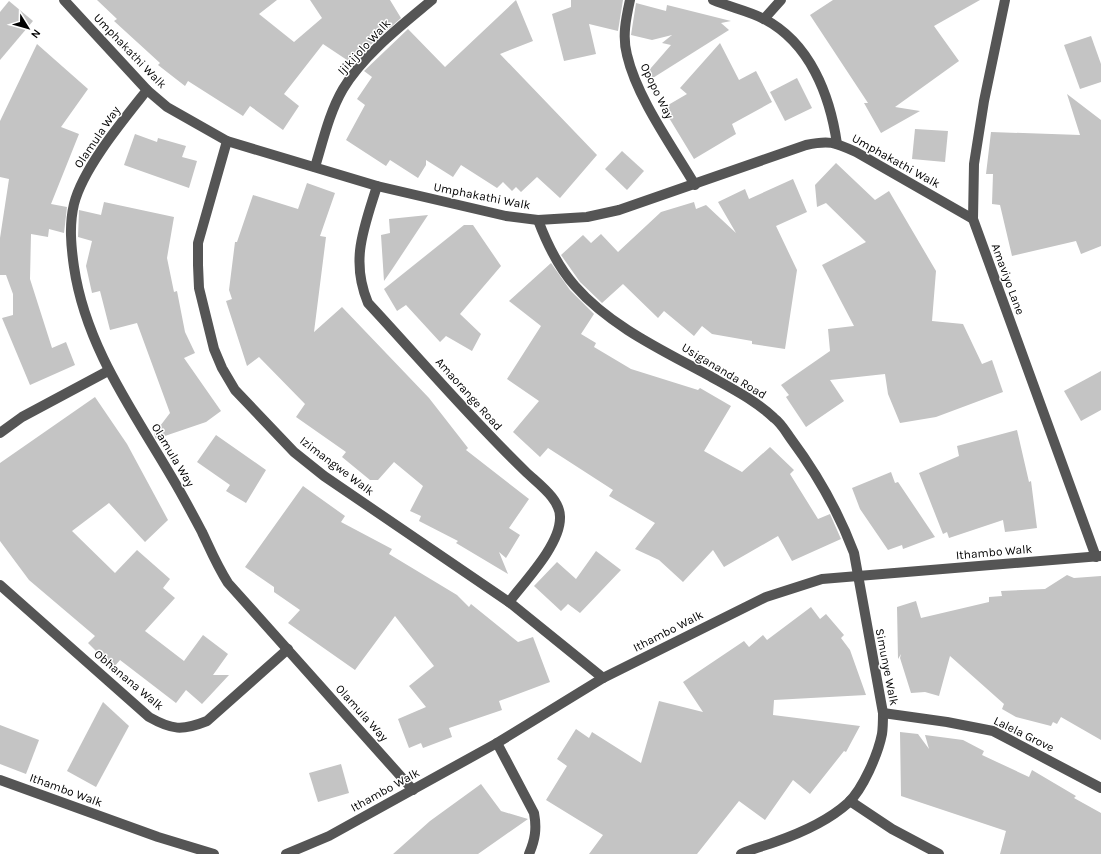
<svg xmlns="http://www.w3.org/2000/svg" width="1101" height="854" viewBox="0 0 1101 854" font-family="Karla,sans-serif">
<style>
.building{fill:#c4c4c4}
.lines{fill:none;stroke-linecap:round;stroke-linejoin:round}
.minor{stroke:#555;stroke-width:10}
.labels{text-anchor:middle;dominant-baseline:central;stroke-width:3;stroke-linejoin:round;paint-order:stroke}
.street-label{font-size:12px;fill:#000;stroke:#fff}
</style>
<rect width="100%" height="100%" fill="#fff"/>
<g class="building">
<polygon points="97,0 277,0 259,14 294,42 322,18 310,0 390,0 401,18 367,48 353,64 323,44 284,94 299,106 283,130 250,106 243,116 188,81 185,86 158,65 160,63 114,21 117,19"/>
<polygon points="516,0 533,41 500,54 597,155 560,198 537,177 521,192 516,187 512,191 503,182 497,188 461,165 453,177 426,160 426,165 418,178 390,160 386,166 346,140 365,105 357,99 372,77 364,71 408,29 445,67"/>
<polygon points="571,0 623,0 618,31 589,24 596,54 564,61 552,14 571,7"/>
<polygon points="833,0 980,0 934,26 959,61 895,107 920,111 881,133 864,103 868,103 810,15"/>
<polygon points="9,1 33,21 0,60 0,12"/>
<polygon points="636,3 666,11 667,5 731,21 721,23 729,30 648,81 644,76 671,45 662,43 672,35 652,40 631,35"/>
<polygon points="1091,36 1101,64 1101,82 1080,89 1064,45"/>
<polygon points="720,43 739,80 756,71 772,102 732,124 736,134 694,159 663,108 687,94 680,88"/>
<polygon points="37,44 88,89 61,127 79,134 51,204 67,207 64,233 49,229 48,237 31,234 30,279 52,348 66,342 75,365 30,385 2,318 13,315 13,294 6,275 0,275 0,238 9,179 0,177 0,121"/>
<polygon points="797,78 812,108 785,121 770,92"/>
<polygon points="1067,94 1101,120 1101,246 1081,254 1076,241 1012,256 1000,205 992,204 993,174 986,174 991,132 1080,135"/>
<polygon points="915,129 948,131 945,162 912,159"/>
<polygon points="135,134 157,142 158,138 186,146 182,157 197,161 189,188 124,165"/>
<polygon points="622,151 644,171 627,190 605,169"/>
<polygon points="836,163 875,200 889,191 936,271 932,321 963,324 982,364 992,360 1003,392 936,417 900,423 888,394 885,374 830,380 844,401 806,427 786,397 789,395 781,385 830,351 828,329 854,326 822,265 866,242 826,203 817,207 815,185"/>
<polygon points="793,179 807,212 776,226 797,270 785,349 752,344 752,341 712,334 702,326 694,336 664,311 658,318 623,284 602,303 580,282 561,255 583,235 591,243 601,234 618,252 661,212 694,202 696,209 706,205 736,233 718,202 745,189 749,199"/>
<polygon points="307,183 335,193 320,236 326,237 314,332 342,307 429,398 468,448 466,450 529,499 509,528 520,535 506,558 499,552 508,574 456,543 458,541 419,521 421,516 410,511 423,486 394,462 378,480 370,480 342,457 346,452 296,417 305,404 259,357 247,366 226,301 232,299 229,290 235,242 237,242 253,195 298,209"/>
<polygon points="104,202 174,217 167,258 174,292 177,291 185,332 195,353 184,358 221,411 206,422 156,439 154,434 170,413 137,323 110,330 100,291 92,293 86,266 92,241 78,237 79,210 101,215"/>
<polygon points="428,215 393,268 384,281 381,235 390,233 389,219"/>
<polygon points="464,225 473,225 501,266 460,314 481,334 472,351 446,336 440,342 406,305 397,311 384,289"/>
<polygon points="551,263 570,290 594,314 581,334 596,343 594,347 631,369 698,390 700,388 731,406 704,451 742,472 770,447 794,470 790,474 818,519 830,514 841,539 792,561 778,536 724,567 713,550 683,582 659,560 635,549 655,523 609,496 613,490 548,448 540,457 513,432 539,401 507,379 541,326 509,301"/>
<polygon points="1101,371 1101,410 1081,421 1064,391"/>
<polygon points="95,397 127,444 168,520 145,542 109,503 72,531 115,573 137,550 170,579 163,588 175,598 145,631 184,661 203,635 228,654 213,675 229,675 202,704 186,690 176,703 120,660 113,668 88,643 95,636 29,580 0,541 0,463"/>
<polygon points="1017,430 1029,482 1031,481 1037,528 1005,532 1003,520 949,538 947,532 943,534 919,473 959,456 957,446"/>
<polygon points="216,435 266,470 246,503 226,491 230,485 197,462"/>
<polygon points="891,472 895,483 898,482 935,537 903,549 902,545 888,550 860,509 852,488"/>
<polygon points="303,486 345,516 341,522 392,549 389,554 457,595 469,607 471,604 518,642 533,637 550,682 499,701 502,710 449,728 452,737 423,748 421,743 409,748 398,719 426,707 409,686 434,666 395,616 355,670 288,623 300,610 274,592 274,587 245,567"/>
<polygon points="596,551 621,570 580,613 568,604 561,611 534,586 557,562 576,579"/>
<polygon points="1067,575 1074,578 1101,576 1101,740 1061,717 1057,724 1053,722 1051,726 1016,717 1002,709 1004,704 950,656 939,696 925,692 911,693 900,658 901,654 898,659 897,607 916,601 921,618 989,602 989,597 1002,596 1001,591 1045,589"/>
<polygon points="811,607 820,619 826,614 844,635 841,638 850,650 866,695 774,700 773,715 860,726 846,752 844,751 810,794 793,780 765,820 739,801 697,854 589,854 603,835 546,800 567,766 557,759 576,729 589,738 592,732 641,763 659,701 703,712 683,682 744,641 749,647 763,635 767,640"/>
<polygon points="103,702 129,726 96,787 67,771"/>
<polygon points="0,725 39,740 26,774 0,764"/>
<polygon points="900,732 918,734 929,749 925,735 963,740 984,751 982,755 1029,777 1032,770 1076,796 1074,798 1101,813 1101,854 1000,854 1006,831 901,796"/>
<polygon points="341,764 349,793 318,802 309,773"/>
<polygon points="481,784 501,811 528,819 478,854 393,854 430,821"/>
</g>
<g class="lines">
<g class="minor">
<path d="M64 0 147 90 167 107 227 141 377 186 506 216 538 220 587 217 619 210 806 145C829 140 834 142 856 152L973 219"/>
<path d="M630 0C626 18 622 37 627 55 637 98 672 146 695 185"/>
<path d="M713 0C729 7 749 11 764 19 810 43 830 95 837 144"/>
<polyline points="1005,0 984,101 974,164 973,219 1096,557"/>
<polyline points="764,19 781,0"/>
<path d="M147 90C124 119 83 168 74 204 69 225 71 246 74 267 86 348 134 412 174 481 184 498 193 515 202 532 210 549 217 566 228 583L413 790"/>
<polyline points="227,141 198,243 198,265 199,288 214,349 222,368 235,390 294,452 324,476 509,602 603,678"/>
<path d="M315 167C323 141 329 113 343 89 363 55 402 25 432 0"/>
<path d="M377 186C364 228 350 260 368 303 420 359 470 418 525 471 537 483 561 499 560 518 560 545 525 581 509 602"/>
<path d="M538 220C547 244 558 267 575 286 610 326 662 350 708 375 731 388 755 400 774 418 781 423 786 432 791 439 817 474 839 513 854 553L883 713C883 720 883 727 882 734 878 754 863 789 848 803 828 821 801 833 775 842 764 846 752 849 741 854"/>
<polyline points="0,433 22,417 108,371"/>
<path d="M0 585 149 717C172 730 182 731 207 721L288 649"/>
<polyline points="883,713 947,722 993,731 1101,788"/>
<path d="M497 743 534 813C537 829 535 840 529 854"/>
<polyline points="0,780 158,837 214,854"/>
<polyline points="850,801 892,829 939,854"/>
<polyline points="286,854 329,836 497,743 603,678 766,597 822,579 1101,556"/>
</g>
</g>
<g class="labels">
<g class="street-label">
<text transform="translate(364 47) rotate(-47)">Ijikijolo Walk</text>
<text transform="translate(130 51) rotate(46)">Umphakathi Walk</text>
<text transform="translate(657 91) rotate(64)">Opopo Way</text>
<text transform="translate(97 137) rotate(-56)">Olamula Way</text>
<text transform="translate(896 161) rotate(29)">Umphakathi Walk</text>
<text transform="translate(482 196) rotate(11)">Umphakathi Walk</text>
<text transform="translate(1008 279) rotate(70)">Amaviyo Lane</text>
<text transform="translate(724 371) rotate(31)">Usigananda Road</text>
<text transform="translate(469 394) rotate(48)">Amaorange Road</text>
<text transform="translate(173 455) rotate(59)">Olamula Way</text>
<text transform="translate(337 466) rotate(37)">Izimangwe Walk</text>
<text transform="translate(994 552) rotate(-5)">Ithambo Walk</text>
<text transform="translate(668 631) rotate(-27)">Ithambo Walk</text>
<text transform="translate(887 667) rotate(79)">Simunye Walk</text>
<text transform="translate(129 680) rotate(40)">Obhanana Walk</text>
<text transform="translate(362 713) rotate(48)">Olamula Way</text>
<text transform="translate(1024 734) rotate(26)">Lalela Grove</text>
<text transform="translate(66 790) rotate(20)">Ithambo Walk</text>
<text transform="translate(385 790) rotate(-29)">Ithambo Walk</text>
</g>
</g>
<g transform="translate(28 28) rotate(127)" stroke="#ffffff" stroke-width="3" paint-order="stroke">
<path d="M0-3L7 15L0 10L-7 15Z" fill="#000000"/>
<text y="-6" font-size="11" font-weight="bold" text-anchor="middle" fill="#000000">N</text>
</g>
</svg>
